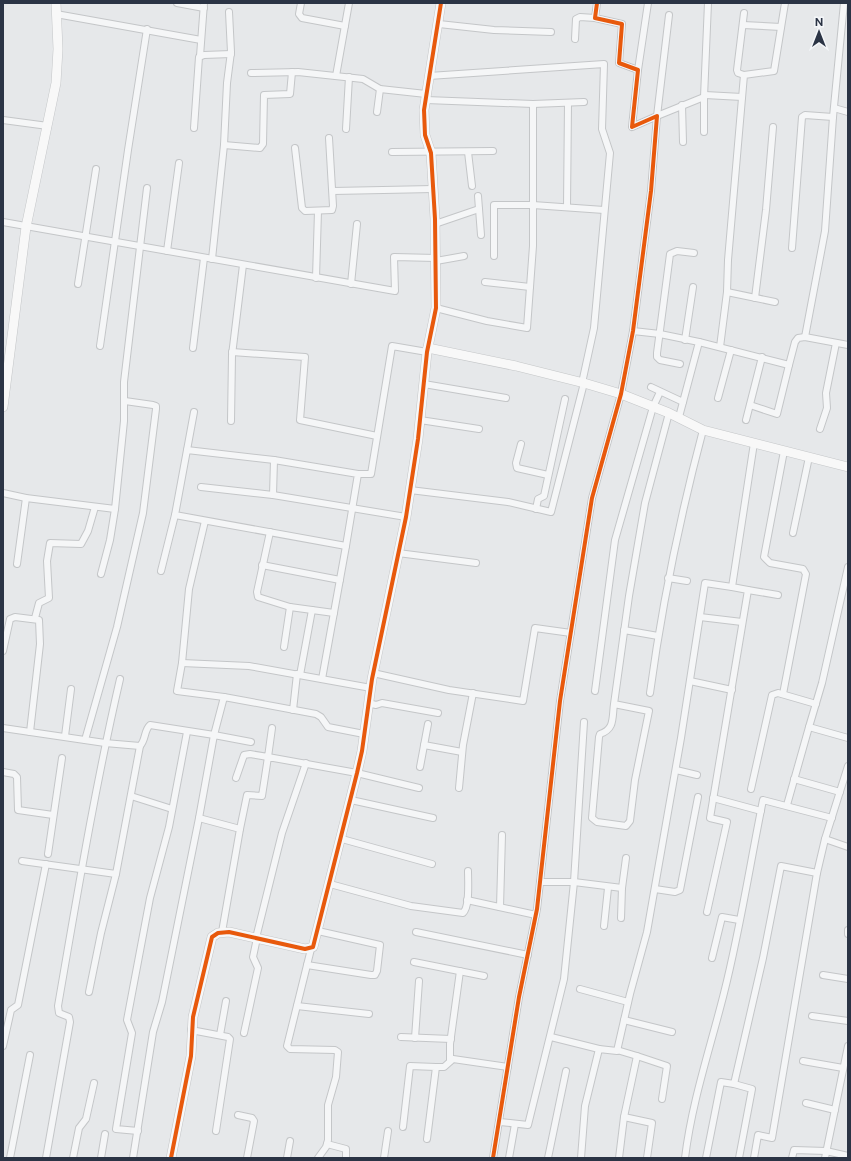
<svg xmlns="http://www.w3.org/2000/svg" width="851" height="1161" viewBox="0 0 851 1161" font-family="'Public Sans',sans-serif">
<style>
.lines{fill:none;stroke-linecap:round;stroke-linejoin:round}
.street-casing{stroke:#c4c6c8;stroke-width:8}
.secondary-casing{stroke:#c4c6c8;stroke-width:10}
.street{stroke:#f5f6f7;stroke-width:6}
.secondary{stroke:#f8f8f8;stroke-width:9}
.cycleway-casing{stroke:#f4f6f9;stroke-width:6}
.cycleway{stroke:#e8590c;stroke-width:4}
</style>
<rect width="100%" height="100%" fill="#e6e8ea"/>
<g class="lines">
<g class="street-casing">
<g id="street">
<polyline points="177,3 204,8"/>
<polyline points="301,3 299,14 302,18 345,26"/>
<polyline points="56,14 201,40"/>
<polyline points="669,15 657,116 704,97 708,3"/>
<polyline points="439,24 494,30 551,32"/>
<polyline points="743,25 781,27"/>
<polyline points="575,39 576,19 580,17 595,18"/>
<polyline points="200,56 204,3"/>
<polyline points="638,70 648,3"/>
<polyline points="251,73 298,72 363,79 380,89 426,94"/>
<polyline points="744,75 738,73 737,70 744,13"/>
<polyline points="336,76 349,3"/>
<polyline points="429,76 604,64 602,129 610,153 594,328 582,383"/>
<polyline points="705,95 742,97"/>
<polyline points="704,97 704,132"/>
<polyline points="426,100 533,104 584,102"/>
<polyline points="682,105 683,142"/>
<polyline points="834,108 848,112"/>
<polyline points="377,112 380,89"/>
<polyline points="3,120 48,126"/>
<polyline points="194,128 199,57 204,55 231,54"/>
<polyline points="346,129 349,77"/>
<polyline points="224,145 260,148 263,144 264,95 290,94 292,72"/>
<polyline points="295,148 302,208 305,211 332,210 333,206 329,138"/>
<polyline points="392,152 493,151"/>
<polyline points="468,152 472,186"/>
<polyline points="333,191 433,189"/>
<polyline points="478,196 481,235"/>
<polyline points="567,207 568,103"/>
<polyline points="3,222 395,291 394,257 436,258"/>
<polyline points="435,224 479,209"/>
<polyline points="792,248 802,117 805,115 833,117"/>
<polyline points="167,251 179,163"/>
<polyline points="494,256 494,205 533,205 604,210"/>
<polyline points="212,259 224,145 227,83 231,52 229,12"/>
<polyline points="436,261 464,256"/>
<polyline points="316,278 318,211"/>
<polyline points="485,282 530,287"/>
<polyline points="78,284 96,169"/>
<polyline points="351,284 357,224"/>
<polyline points="727,292 775,302"/>
<polyline points="755,298 766,210 773,127"/>
<polyline points="436,308 487,321 527,328 533,246 533,104"/>
<polyline points="633,331 660,334 699,342 679,417"/>
<polyline points="805,337 825,231 833,117 844,3"/>
<polyline points="685,340 693,287"/>
<polyline points="699,342 789,365 795,342 798,338 805,337 848,345"/>
<polyline points="100,346 128,150 147,29"/>
<polyline points="720,347 727,292 728,260 744,75 774,71 785,3"/>
<polyline points="193,348 204,258"/>
<polyline points="232,352 305,357 300,420 377,436"/>
<polyline points="680,364 660,360 657,357 657,353 670,254 677,251 694,253"/>
<polyline points="424,384 506,398"/>
<polyline points="651,387 683,402"/>
<polyline points="718,398 731,350"/>
<polyline points="750,405 777,414 789,365"/>
<polyline points="420,420 479,429"/>
<polyline points="746,420 762,357"/>
<polyline points="231,421 232,355 243,265"/>
<polyline points="820,429 827,408 826,393 836,343"/>
<polyline points="521,444 516,463 517,468 548,475"/>
<polygon points="187,450 274,460 358,474 346,546 175,515"/>
<polyline points="187,450 194,412"/>
<polyline points="358,474 371,474 392,346 427,352"/>
<polyline points="201,487 273,495 406,517"/>
<polyline points="410,490 508,502 551,512 584,383"/>
<polyline points="3,493 26,498 115,509 124,421 124,382 147,188"/>
<polyline points="273,495 274,460"/>
<polyline points="536,509 538,499 544,496 565,399"/>
<polyline points="205,521 189,589 182,663 177,691 224,697"/>
<polyline points="270,532 257,592 258,597 290,607 334,613"/>
<polyline points="793,533 809,457"/>
<polyline points="398,553 476,563"/>
<polyline points="17,564 26,498"/>
<polyline points="262,565 340,580"/>
<polyline points="848,567 822,683 809,727 848,738"/>
<polyline points="161,571 175,515"/>
<polyline points="101,574 110,540 115,509"/>
<polyline points="668,578 687,581"/>
<polyline points="748,590 778,595"/>
<polyline points="700,617 742,622"/>
<polyline points="35,618 39,603 49,598 47,561 50,543 81,544 88,531 95,507"/>
<polyline points="624,630 658,636"/>
<polyline points="284,647 290,607"/>
<polyline points="3,651 10,619 15,617 39,620 40,644 30,732"/>
<polyline points="182,663 249,666 371,688"/>
<polyline points="373,673 449,690 523,701 535,628 571,633"/>
<polyline points="300,675 312,610"/>
<polyline points="322,679 346,546"/>
<polyline points="690,681 732,690"/>
<polyline points="595,691 615,540 653,407 660,392"/>
<path d="M650 693C662 604 680 517 703 430"/>
<polyline points="783,694 806,574 803,569 770,563 764,557 784,451"/>
<polyline points="368,703 376,705 382,703 438,713"/>
<path d="M614 704C612 718 615 729 600 734L599 737 592 818 597 822 626 826 630 821 635 780 649 711 614 704 629 596 645 503 669 413"/>
<polyline points="293,710 297,674"/>
<path d="M3 728 105 743 140 746C146 740 144 730 150 725L214 735 224 697 316 714 321 717 328 727 364 734"/>
<polyline points="65,736 71,689"/>
<polyline points="85,740 117,627 143,513 156,409 156,406 153,405 125,401"/>
<polyline points="424,745 462,752"/>
<polyline points="420,767 428,724"/>
<polyline points="676,770 697,775"/>
<polyline points="3,772 14,774 17,777 18,810 53,815"/>
<polyline points="236,778 244,755 250,754 268,757 272,728"/>
<polyline points="794,779 840,792"/>
<polyline points="459,788 463,745 473,693"/>
<polyline points="751,789 772,695 778,693 816,704"/>
<polyline points="131,796 172,809"/>
<polyline points="713,798 761,811"/>
<polyline points="351,800 433,818"/>
<polyline points="787,805 809,727"/>
<polyline points="240,829 247,795 262,796 268,757 357,773 419,788"/>
<polyline points="342,839 432,864"/>
<polyline points="825,839 848,847"/>
<polyline points="48,854 62,758"/>
<polyline points="22,861 116,874 140,746"/>
<polyline points="540,882 574,882 622,888 621,918"/>
<path d="M330 884 411 906 463 913C470 907 468 880 468 871"/>
<polyline points="622,888 626,858"/>
<polyline points="655,889 675,892 680,890 698,797"/>
<polyline points="467,900 536,915"/>
<polyline points="500,907 502,835"/>
<polyline points="707,912 727,822 710,818 748,590 732,587 754,443"/>
<polyline points="604,926 608,888"/>
<polyline points="848,930 848,934"/>
<polyline points="222,932 240,829 199,818 214,735 251,742"/>
<polyline points="416,932 528,955"/>
<polyline points="256,938 282,833 306,763"/>
<polyline points="311,949 287,1046 290,1049 335,1050 338,1052 336,1077 328,1105 328,1140 326,1147 318,1158"/>
<polyline points="712,958 722,917 739,920"/>
<polyline points="414,962 484,976"/>
<polyline points="307,965 371,975 375,975 377,971 380,945 318,931"/>
<polyline points="823,975 848,979"/>
<polyline points="580,989 628,1002"/>
<polyline points="89,992 101,933 116,874"/>
<polyline points="297,1006 369,1014"/>
<polyline points="812,1016 848,1021"/>
<polyline points="624,1020 672,1032"/>
<polyline points="191,1030 228,1037 230,1039 216,1131"/>
<polyline points="244,1033 258,968 253,957 257,938"/>
<polyline points="220,1035 226,1001"/>
<polyline points="401,1037 451,1039"/>
<polyline points="551,1037 599,1049"/>
<polyline points="415,1038 419,981"/>
<polyline points="3,1046 11,1010 18,1005 46,864"/>
<polyline points="617,1050 637,1056 624,1117 619,1158"/>
<polyline points="637,1056 667,1066 662,1099"/>
<polyline points="450,1061 450,1044 460,971"/>
<polyline points="803,1061 843,1068"/>
<polyline points="436,1067 444,1067 453,1059 508,1067"/>
<polyline points="734,1084 752,1089 739,1158"/>
<polyline points="806,1103 835,1110"/>
<polyline points="238,1115 252,1118 254,1121 247,1158"/>
<polyline points="624,1117 652,1123 647,1158"/>
<polyline points="500,1122 528,1125 564,979 574,882 584,722"/>
<polyline points="403,1127 410,1066 436,1067 427,1139"/>
<polyline points="138,1131 116,1129 132,1033 127,1020 150,898 169,827 187,732"/>
<polyline points="327,1144 346,1149 346,1158"/>
<polyline points="10,1158 30,1055"/>
<path d="M46 1158 70 1022 69 1017 59 1013 58 1006C77 896 95 787 120 679"/>
<polyline points="73,1158 79,1128 86,1119 94,1083"/>
<polyline points="101,1158 105,1134"/>
<polyline points="133,1158 153,1032 162,1002 199,818"/>
<polyline points="287,1158 290,1141"/>
<polyline points="384,1158 388,1131"/>
<polyline points="493,1158 519,997 537,909 560,701 592,498 621,394 633,331 651,191 657,116 632,127 638,70 619,63 622,24 595,18 597,3"/>
<polyline points="509,1158 515,1124"/>
<polyline points="548,1158 566,1071"/>
<polyline points="581,1158 585,1106 599,1049 617,1051 630,994 647,932 681,738 705,583 732,587"/>
<path d="M685 1158C692 1101 710 1049 724 993 740 930 750 864 763 800L832 818"/>
<polyline points="706,1158 721,1082 734,1084 763,958 781,866 817,873"/>
<polyline points="754,1158 758,1135 772,1138 817,873 825,839 848,766"/>
<polyline points="792,1158 794,1150 826,1151 848,1156"/>
<polyline points="825,1158 848,1046"/>
</g>
</g>
<g class="secondary-casing">
<g id="secondary">
<polyline points="428,348 516,366 584,383 621,394 669,413 703,430 848,467"/>
<polyline points="3,407 26,227 56,83 58,49 56,3"/>
<polyline points="171,1158 191,1056 193,1017 212,937 218,933 229,932 305,949 313,947 357,773 362,751 372,679 406,517 418,439 427,352 436,308 435,219 431,153 425,135 424,110 441,3"/>
</g>
</g>
<use href="#street" class="street"/>
<use href="#secondary" class="secondary"/>
<g class="cycleway-casing">
<g id="cycleway">
<polyline points="171,1158 191,1056 193,1017 212,937 218,933 229,932 305,949 313,947 357,773 362,751 372,679 406,517 418,439 427,352 436,308 435,219 431,153 425,135 424,110 441,3"/>
<polyline points="493,1158 519,997 537,909 560,701 592,498 621,394 633,331 651,191 657,116 632,127 638,70 619,63 622,24 595,18 597,3"/>
</g>
</g>
<use href="#cycleway" class="cycleway"/>
</g>
<rect width="851" height="1161" fill="none" stroke="#2b3445" stroke-width="8"/>
<g transform="translate(819 32)" stroke="#f4f6f9" stroke-width="3" paint-order="stroke">
<path d="M0-3L7 15L0 10L-7 15Z" fill="#2b3445"/>
<text y="-6" font-size="11" font-weight="bold" text-anchor="middle" fill="#2b3445">N</text>
</g>
</svg>
